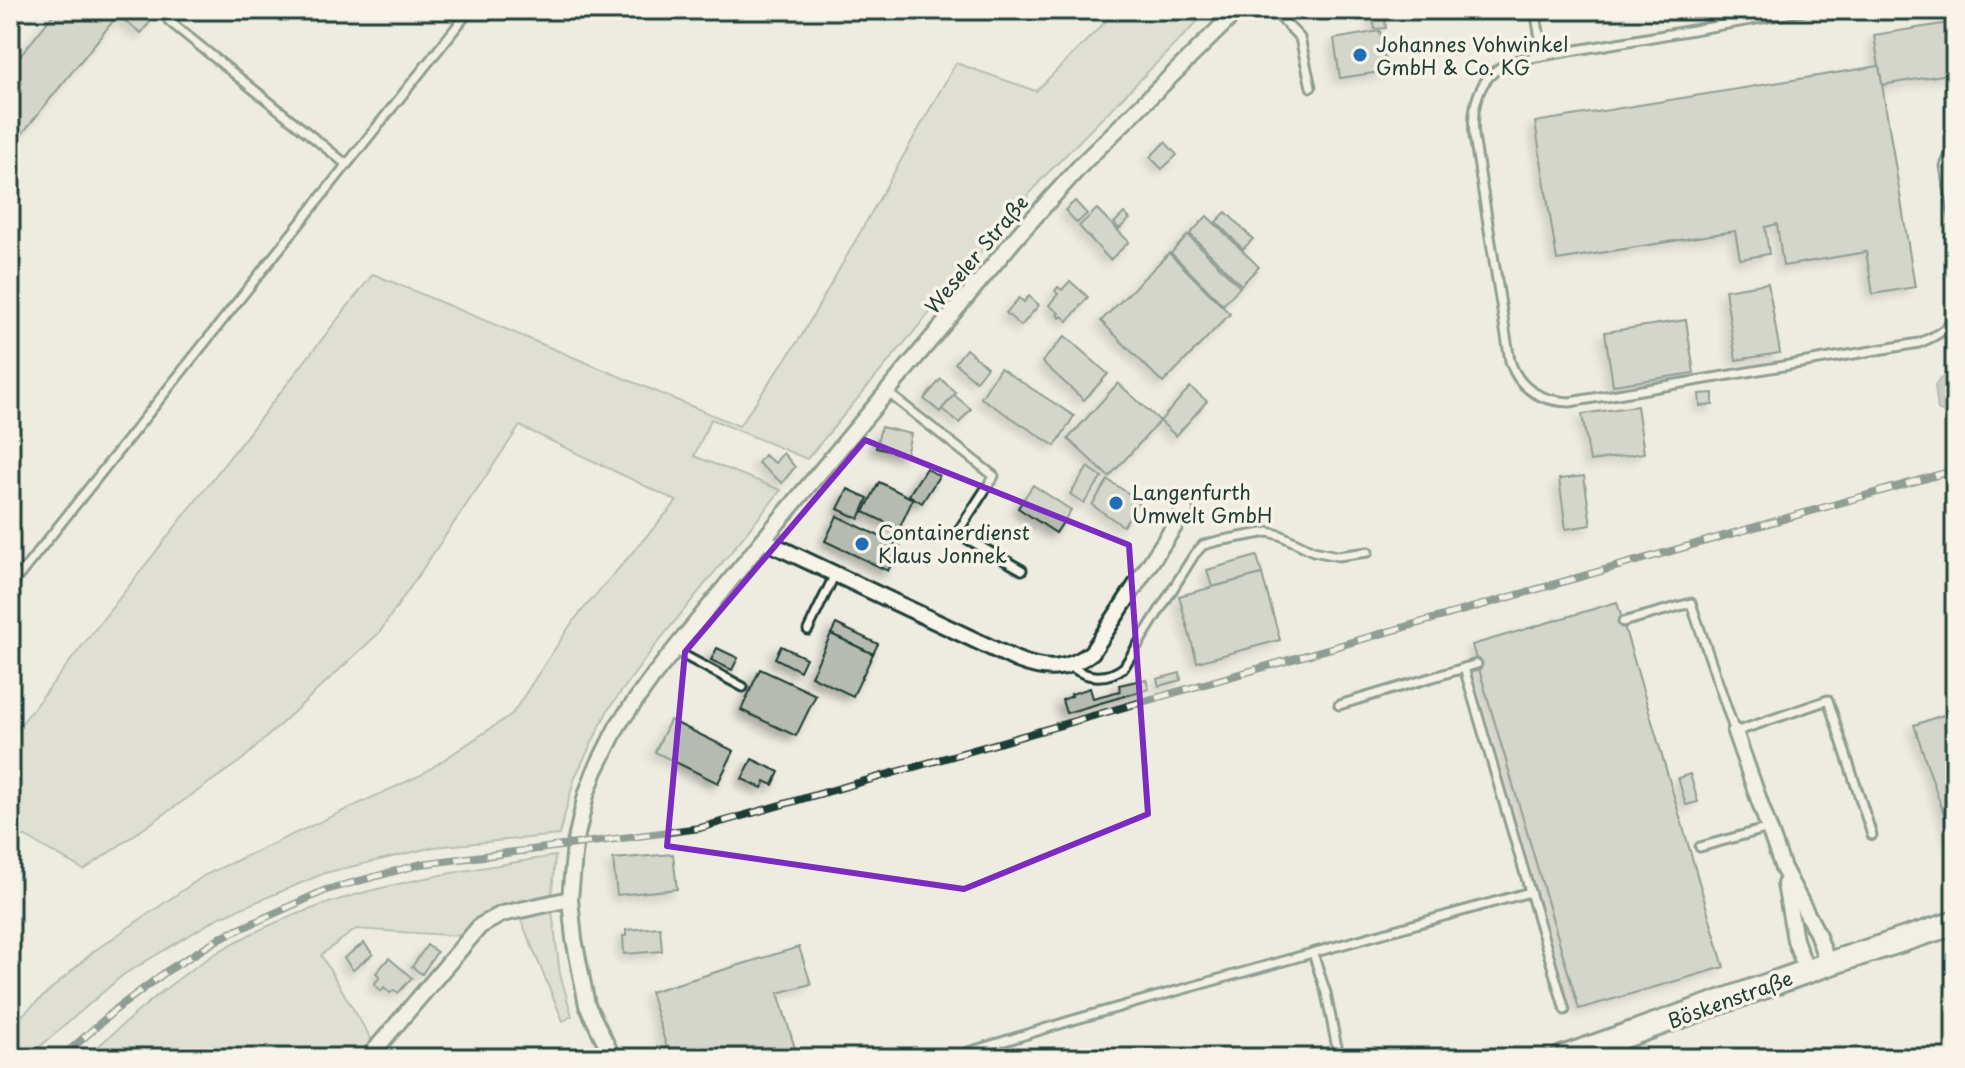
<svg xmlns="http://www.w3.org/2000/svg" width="1965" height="1068" viewBox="0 0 1965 1068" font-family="'Playpen Sans',sans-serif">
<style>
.green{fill:#cccfc4;stroke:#76867c;stroke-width:2}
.water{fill:#9fa99f;stroke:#6c7e74;stroke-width:2}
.building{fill:#b5bbb0;stroke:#1f3d34;stroke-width:2;filter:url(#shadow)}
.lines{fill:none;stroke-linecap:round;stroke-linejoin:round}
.lane-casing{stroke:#1f3d34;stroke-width:13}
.street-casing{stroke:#1f3d34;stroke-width:20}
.secondary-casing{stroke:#1f3d34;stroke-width:28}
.lane{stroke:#f7f3e8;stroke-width:7}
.street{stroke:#f7f3e8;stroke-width:14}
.secondary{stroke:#f7f3e8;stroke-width:22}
.rail-casing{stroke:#1f3d34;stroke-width:8}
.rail{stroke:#f7f3e8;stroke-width:5;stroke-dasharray:15;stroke-linecap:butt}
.marked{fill:none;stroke:#7b2cbf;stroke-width:6;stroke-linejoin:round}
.poi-dot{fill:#1f6fb2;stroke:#f7f3e8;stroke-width:3}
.labels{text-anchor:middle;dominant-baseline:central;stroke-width:7;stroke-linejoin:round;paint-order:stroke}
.poi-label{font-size:20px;fill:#1f3d34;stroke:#f7f3e8;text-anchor:start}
.street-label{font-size:20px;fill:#1f3d34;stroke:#f7f3e8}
</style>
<defs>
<filter id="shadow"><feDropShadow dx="-5.5" dy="5.5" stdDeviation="4" flood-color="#0004"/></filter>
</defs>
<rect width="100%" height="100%" fill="#eeece1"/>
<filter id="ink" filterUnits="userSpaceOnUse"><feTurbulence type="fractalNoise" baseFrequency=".0125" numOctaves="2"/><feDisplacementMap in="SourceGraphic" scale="16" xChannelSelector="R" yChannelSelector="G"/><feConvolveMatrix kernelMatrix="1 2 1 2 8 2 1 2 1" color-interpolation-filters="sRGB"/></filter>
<g filter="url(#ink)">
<g class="green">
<polygon points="1117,10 1209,10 1041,180 807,459 711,419 694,456 781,490 654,647 608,710 575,777 559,835 434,847 325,873 218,918 123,975 27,1058 10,1058 10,1026 94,951 205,875 421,775 512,714 573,621 677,501 520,426 379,633 242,760 84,870 10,828 10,738 373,274 739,426 802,335 956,63 1036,91"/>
<path d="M555 856 552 894 490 910 461 936 356 929 321 955 373 1042 361 1058H85C128 1020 169 982 218 952 320 891 440 874 555 856Z"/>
<polygon points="552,911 560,974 572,1016 563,1021 520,918"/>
</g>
<polygon class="water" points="1955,376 1955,413 1945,414 1938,410 1935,385 1940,378"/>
<g class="building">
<polygon points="57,10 122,10 10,149 10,69"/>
<polygon points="124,10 160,10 141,33 119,16"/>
<polygon points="1384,13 1386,28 1375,29 1372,15"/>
<polygon points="1955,22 1955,73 1882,85 1874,35"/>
<polygon points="1380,31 1387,71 1340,78 1334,39"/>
<polygon points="1879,66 1915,287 1873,294 1866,252 1783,266 1777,224 1765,227 1769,254 1740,259 1735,231 1557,260 1535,122"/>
<polygon points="1165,142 1177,155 1162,169 1150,157"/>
<polygon points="1075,201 1087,214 1077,223 1065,210"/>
<polygon points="1097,209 1129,242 1110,260 1079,226"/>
<polygon points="1226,212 1253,239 1243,249 1216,222"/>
<polygon points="1124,213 1130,219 1119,229 1114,223"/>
<polygon points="1207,216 1259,267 1241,285 1190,234"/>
<polygon points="1188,235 1240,287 1223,305 1171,253"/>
<polygon points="1169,253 1230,314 1163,383 1101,321"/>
<polygon points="1070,281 1088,297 1068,321 1062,316 1060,318 1057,315 1059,313 1049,305 1058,294 1055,291 1058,287 1062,290"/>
<polygon points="1768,283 1780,353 1736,360 1725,290"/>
<polygon points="1029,296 1039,305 1021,326 1006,313 1019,298 1024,302"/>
<polygon points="1686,320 1694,373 1613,385 1605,332"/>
<polygon points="1065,336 1108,374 1084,400 1042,362"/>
<polygon points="966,349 987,367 976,381 955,363"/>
<polygon points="1000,368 1074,416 1055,446 981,398"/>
<polygon points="941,379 956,393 940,412 924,399"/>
<polygon points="1118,383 1160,421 1109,477 1068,439"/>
<polygon points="1190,387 1207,401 1176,436 1160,421"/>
<polygon points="1713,393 1713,405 1700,406 1699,394"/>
<polygon points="954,395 971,409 959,423 942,409"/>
<polygon points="1637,406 1644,453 1590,461 1582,414"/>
<polygon points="881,427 911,434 906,455 876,448"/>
<polygon points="783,453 795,467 782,483 758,463 764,455 775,463"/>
<polygon points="1088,467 1102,477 1084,503 1070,494"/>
<polygon points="926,468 939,476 922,503 909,495"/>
<polygon points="1584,476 1591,525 1566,529 1559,479"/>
<polygon points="1108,480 1140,501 1123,526 1092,505"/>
<polygon points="879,482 913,499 899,529 864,512"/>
<polygon points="1033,485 1071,510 1056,533 1018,508"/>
<polygon points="848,489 868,498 859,519 838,509"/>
<polygon points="837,516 900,546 888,571 825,541"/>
<polygon points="1257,556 1262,574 1212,587 1207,570"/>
<polygon points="1262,574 1280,640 1197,662 1179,596"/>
<polygon points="1617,602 1724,967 1579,1009 1472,645"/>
<polygon points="836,624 878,644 873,654 831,634"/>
<polygon points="831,634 873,654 853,696 811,676"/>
<polygon points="781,646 806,658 800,671 775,658"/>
<polygon points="717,648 738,658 732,670 711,660"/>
<polygon points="760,669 816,695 796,736 741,710"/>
<polygon points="1180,673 1181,680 1159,686 1157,679"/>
<polygon points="1146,679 1149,689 1066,713 1062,700 1072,696 1071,694 1090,688 1093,698 1120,691 1119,685"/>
<polygon points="1955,711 1955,844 1954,845 1914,725"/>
<polygon points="670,720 734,751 718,783 655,752"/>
<polygon points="752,759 779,772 773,785 765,781 762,788 742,779"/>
<polygon points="1690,774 1698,802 1686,805 1678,778"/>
<polygon points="673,854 677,889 617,895 613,859"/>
<polygon points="660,927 662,951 624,954 623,936 626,936 626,930"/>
<polygon points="364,943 373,954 353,970 344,958"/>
<polygon points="427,945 437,952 422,974 412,967"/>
<polygon points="799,947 811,984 778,993 798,1058 670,1058 650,992"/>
<polygon points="389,958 412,978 398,993 394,990 390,993 384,987 381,991 374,984 380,977 376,973"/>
</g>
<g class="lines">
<g class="lane-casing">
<g id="lane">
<polyline points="1273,10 1300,38 1311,87"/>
<polyline points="1535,10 1543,55"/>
<path d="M1809 10 1513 61C1480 73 1471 103 1474 136L1510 361C1519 389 1541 401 1570 402L1919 343C1934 337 1945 331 1955 318"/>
<polyline points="169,21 346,164"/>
<polyline points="1955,144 1945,166 1955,222"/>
<polyline points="887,392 994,476 957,533 1022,570"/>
<polyline points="10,587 470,10"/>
<polyline points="1623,622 1691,603 1735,732 1828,700 1872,835"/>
<polyline points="808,630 835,574"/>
<polyline points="674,650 743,687"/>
<path d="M1071 666C1086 679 1108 680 1124 667L1194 555 1203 545 1218 541 1268 532 1280 535 1313 551 1338 556 1368 552"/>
<polyline points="1464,668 1477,664"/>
<polyline points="1339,705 1464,668 1565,1010"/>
<polyline points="1700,847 1769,828"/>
<polyline points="1313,953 1326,993 1339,1058"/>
<polyline points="949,1058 1073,1020 1530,892"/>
</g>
</g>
<g class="street-casing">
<g id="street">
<path d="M763 540 1017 660C1045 671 1067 672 1092 652L1185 510"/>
<polyline points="1735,732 1783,868 1817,933 1828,964"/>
<polyline points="1785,884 1795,940 1807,972"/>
<polyline points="368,1058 480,926 502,914 570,899"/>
<polyline points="613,1058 587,1005 574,939 570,899 575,844 586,795 595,771 618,725 654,675 763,540 1020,233 1082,164 1238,10"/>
</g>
</g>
<g class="secondary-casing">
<polyline id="secondary" points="1562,1058 1828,964 1955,923"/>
</g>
<use href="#lane" class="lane"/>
<use href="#street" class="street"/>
<use href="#secondary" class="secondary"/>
<g class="rail-casing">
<polyline id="rail" points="61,1058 115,1010 167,971 220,938 326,890 421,864 700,828 1955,470"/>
</g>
<use href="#rail" class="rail"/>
</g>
</g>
<path d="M0 0H1965V1068H0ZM865 440 1129 545 1148 814 964 889 667 846 685 652Z" fill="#eeece1" fill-opacity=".55" fill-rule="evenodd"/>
<path class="marked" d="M865 440 1129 545 1148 814 964 889 667 846 685 652Z"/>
<g class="poi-dot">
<circle cx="1360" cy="55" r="8"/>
<circle cx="1116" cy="503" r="8"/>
<circle cx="862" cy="544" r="8"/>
</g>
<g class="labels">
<g class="poi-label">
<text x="1376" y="44">Johannes Vohwinkel<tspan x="1376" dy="23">GmbH &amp; Co. KG</tspan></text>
<text x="1132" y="492">Langenfurth<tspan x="1132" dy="23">Umwelt GmbH</tspan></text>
<text x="878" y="532">Containerdienst<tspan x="878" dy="23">Klaus Jonnek</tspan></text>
</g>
<g class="street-label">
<text transform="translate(976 254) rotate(-50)">Weseler Straße</text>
<text transform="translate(1730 999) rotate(-20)">Böskenstraße</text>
</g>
</g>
<rect width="1965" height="1068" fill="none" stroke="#f7f3e8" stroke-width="40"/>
<rect x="20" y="20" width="1925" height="1028" fill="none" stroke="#1f3d34" stroke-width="3" filter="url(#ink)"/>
</svg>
